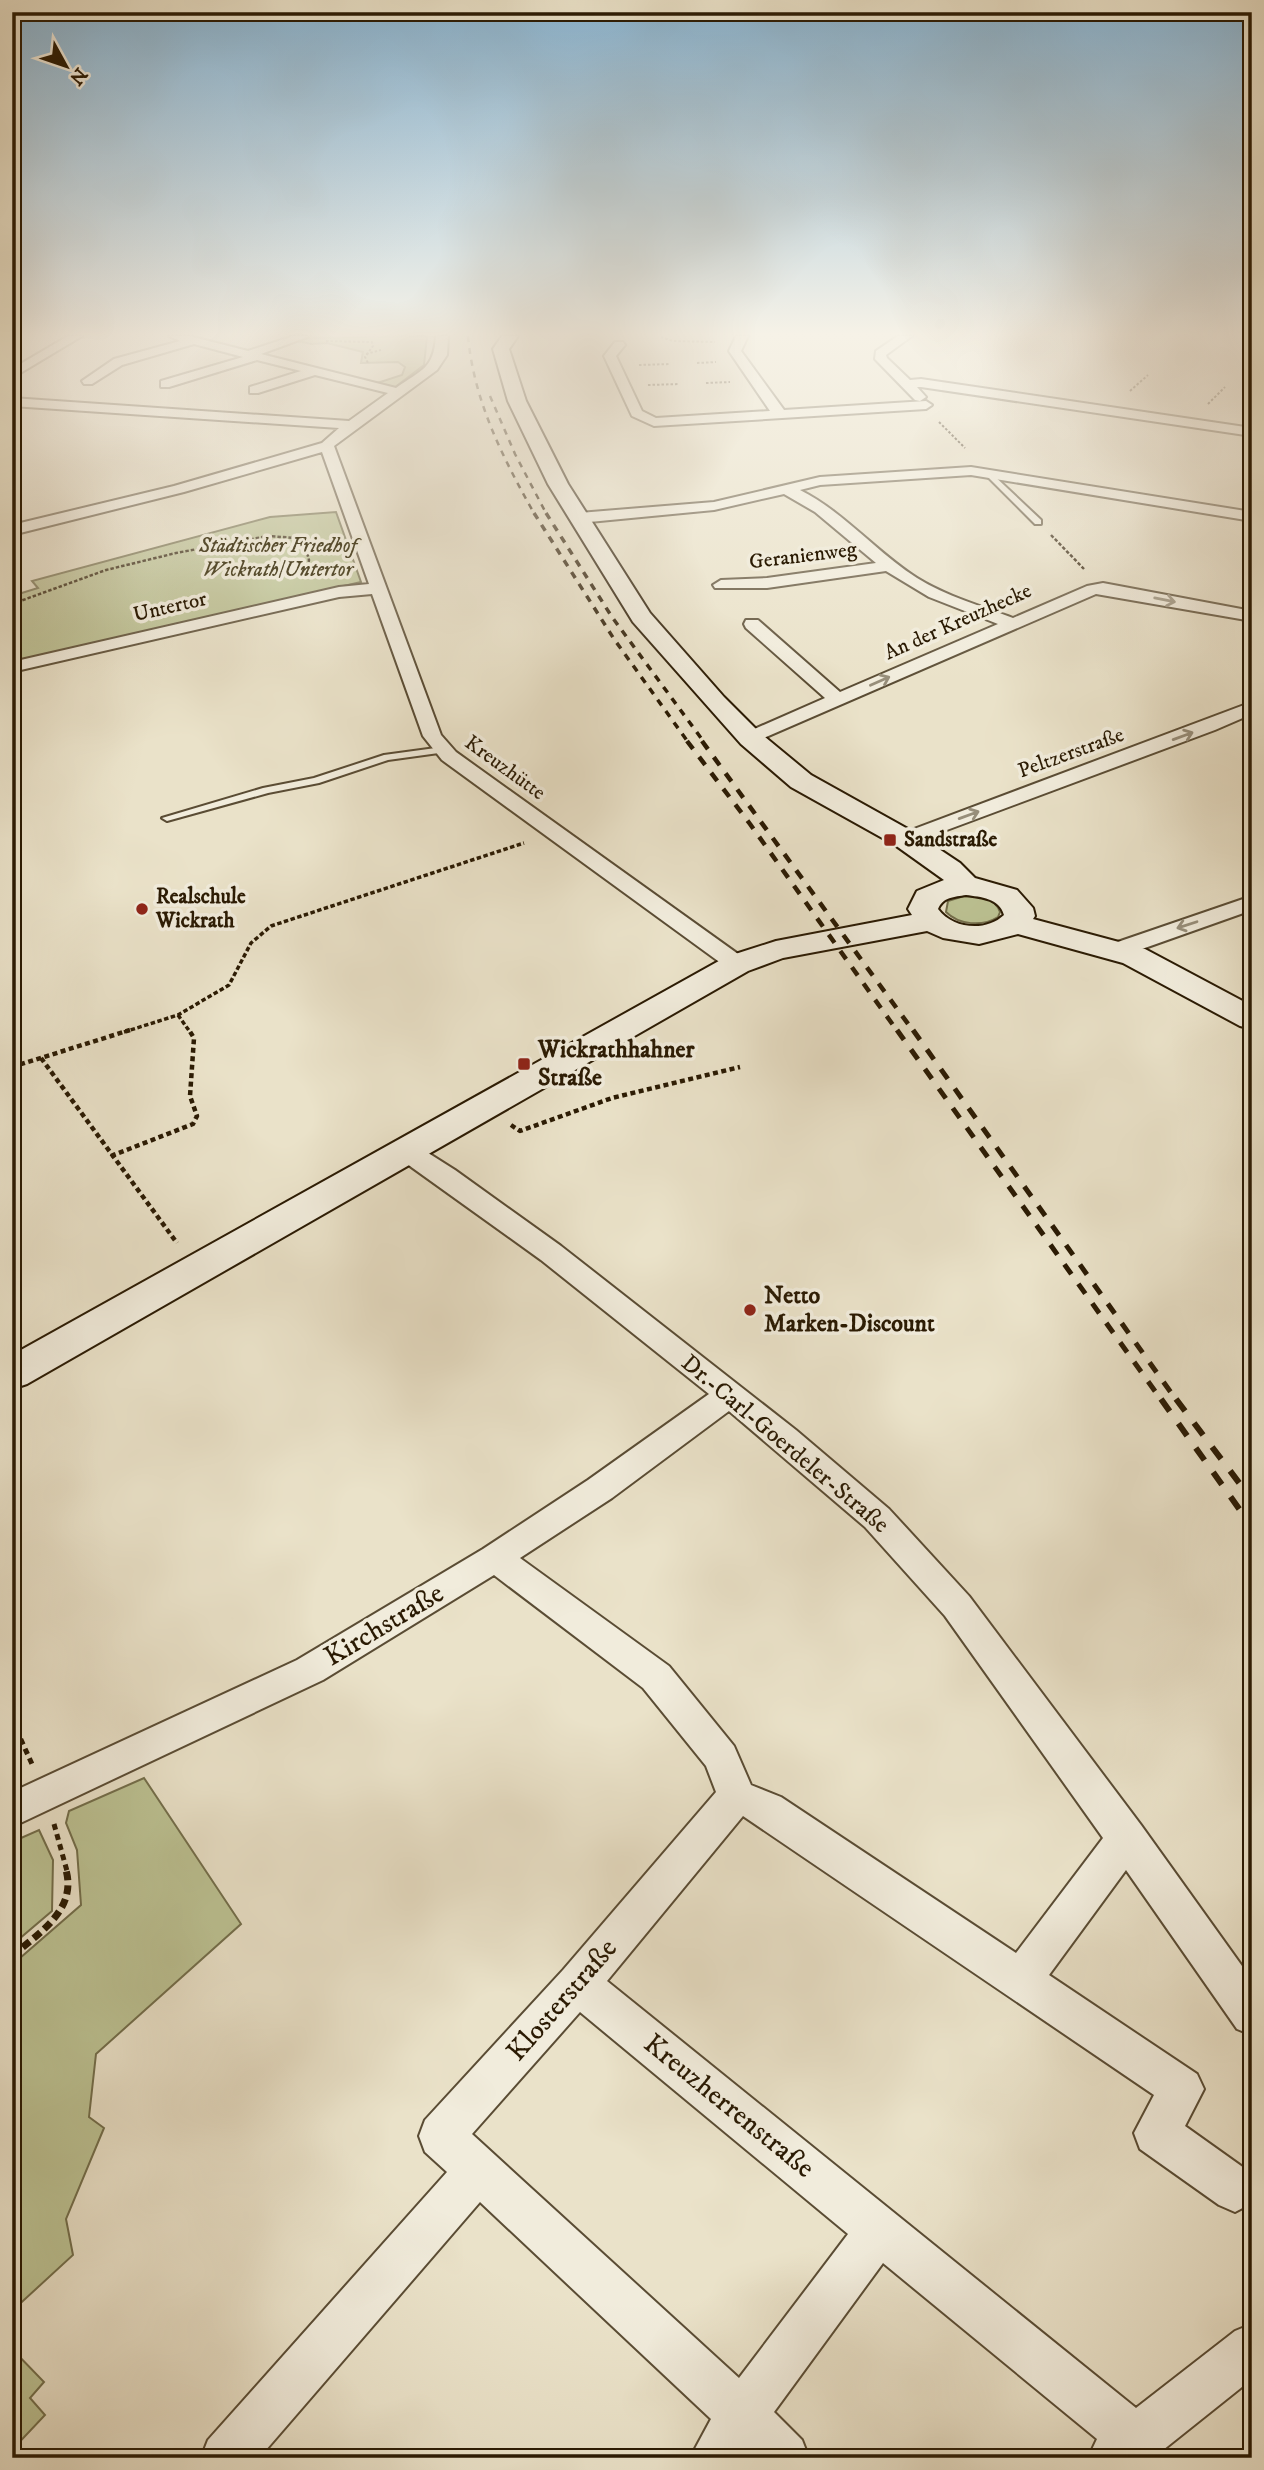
<svg xmlns="http://www.w3.org/2000/svg" width="1264" height="2470" viewBox="0 0 1264 2470" font-family="'IM FELL DW Pica',serif">
<style>
.green{fill:#bcc293;stroke:#736e4b;stroke-width:2}
.lines{fill:none;stroke-linecap:round;stroke-linejoin:round}
.service-casing{stroke:#5a4c34;stroke-width:4}
.minor-casing{stroke:#5a4c34;stroke-width:4}
.secondary-casing{stroke:#2a1a03;stroke-width:4}
.path-far5{stroke:#2a1a03;stroke-width:2;stroke-dasharray:2.5 2;stroke-linecap:butt}
.path-far4{stroke:#2a1a03;stroke-width:2.5;stroke-dasharray:3.5 2;stroke-linecap:butt}
.path-far3{stroke:#2a1a03;stroke-width:3.5;stroke-dasharray:4.5 2.5;stroke-linecap:butt}
.path-far2{stroke:#2a1a03;stroke-width:4.5;stroke-dasharray:5 3.5;stroke-linecap:butt}
.path-far1{stroke:#2a1a03;stroke-width:5;stroke-dasharray:6 4.5;stroke-linecap:butt}
.path{stroke:#2a1a03;stroke-width:7;stroke-dasharray:9 5;stroke-linecap:butt}
.service{fill:#f1ecdc;fill-rule:evenodd}
.minor{fill:#f1ecdc;fill-rule:evenodd}
.secondary{fill:#f1ecdc;fill-rule:evenodd}
.rail-far4{stroke:#2a1a03;stroke-width:2.5;stroke-dasharray:6 6;stroke-linecap:butt}
.rail-far3{stroke:#2a1a03;stroke-width:3.5;stroke-dasharray:7 7;stroke-linecap:butt}
.rail-far2{stroke:#2a1a03;stroke-width:4.5;stroke-dasharray:10 10;stroke-linecap:butt}
.rail-far1{stroke:#2a1a03;stroke-width:5;stroke-dasharray:12 12;stroke-linecap:butt}
.rail{stroke:#2a1a03;stroke-width:6;stroke-dasharray:15 15;stroke-linecap:butt}
.oneway{stroke:#978e7a}
.poi-dot{fill:#8f2418;stroke:#f1ecdc;stroke-width:2.5}
.labels{text-anchor:middle;dominant-baseline:central;stroke-width:7;stroke-linejoin:round;paint-order:stroke}
.far-park-label{font-size:21px;font-style:italic;fill:#564c2e;stroke:#f1ecdc}
.far-street-label{font-size:21px;fill:#2a1a03;stroke:#f1ecdc}
.far-poi-label{font-size:21px;font-weight:bold;fill:#2a1a03;stroke:#f1ecdc;text-anchor:start}
.poi-label{font-size:24px;font-weight:bold;fill:#2a1a03;stroke:#f1ecdc;text-anchor:start}
.street-label{font-size:24px;fill:#2a1a03;stroke:#f1ecdc}
.near-street-label{font-size:28px;fill:#2a1a03;stroke:#f1ecdc}
</style>
<rect width="100%" height="100%" fill="#eae2c9"/>
<filter id="stains"><feTurbulence type="fractalNoise" baseFrequency=".00286" numOctaves="4"/><feColorMatrix values="0 0 0 0 .2 0 0 0 0 .09 0 0 0 0 .02 0 0 0 .5 -.17"/></filter>
<radialGradient id="worn" r=".72"><stop offset=".6" stop-color="#630" stop-opacity="0"/><stop offset="1" stop-color="#630" stop-opacity=".3"/></radialGradient>
<g class="green">
<polygon points="401,336 427,336 424,365 394,388 374,384 402,375 405,367 398,362 361,363 363,352 327,343 311,344 298,341 308,338"/>
<polygon points="336,512 361,582 12,662 12,596 38,588 32,581 270,517"/>
<path d="M964 896C978 896 995 897 1000 912L998 917C982 927 959 925 946 912L948 901Z"/>
<polygon points="144,1778 241,1924 96,2054 89,2117 104,2128 66,2219 73,2255 12,2311 12,1965 81,1905 77,1850 66,1823 69,1811"/>
<polygon points="39,1830 53,1860 52,1911 12,1945 12,1842"/>
<polygon points="12,2349 44,2382 30,2398 45,2415 12,2450"/>
</g>
<g class="lines">
<g class="service-casing">
<g id="service">
<polygon points="989,471 1041,520 1041,524 1035,524 986,475"/>
<polygon points="443,747 446,748 446,752 388,760 319,783 268,793 167,821 162,818 263,788 314,778 384,755"/>
</g>
</g>
<g class="minor-casing">
<g id="minor">
<polygon points="68,336 82,336 12,378 12,369"/>
<path d="M169 336H189L248 351 293 336H310L261 354 396 388C421 370 434 369 436 336H448L447 355 437 370 334 446 441 735 456 752 745 959 749 964 745 969H729L442 760 423 736 372 594 339 597 12 672V662L339 587 369 584 322 452 184 492 12 535V525L174 486 322 443 339 428 12 406V398L349 421 388 393 315 375 258 393H250V387L301 371 257 360 169 387H161V381L243 357 194 344 122 365 92 384H84L82 381 114 359 180 341Z"/>
<polygon points="736,336 748,336 741,351 784,410 926,401 932,405 926,409 654,426 632,416 604,356 615,342 623,342 625,345 616,356 642,411 656,418 770,411 729,351"/>
<polygon points="898,336 912,336 886,355 887,358 910,380 921,379 1252,428 1252,436 921,387 917,387 926,397 920,401 915,400 875,359 876,351"/>
<path d="M971 467 1252 512V521L971 475 820 485 800 490C844 512 876 552 917 578 946 596 981 606 1013 618L1087 586 1103 583 1252 611V621L1096 594 750 744 740 738 743 734 825 698 746 628 744 624 746 620H758L840 692 998 624 929 597 886 571 767 588H715L713 585 721 580 767 578 876 563 815 512 784 494 714 510 579 523 571 518 579 513 714 502 820 477Z"/>
<polygon points="1252,702 1252,714 1215,730 912,843 898,843 895,839 898,835"/>
<polygon points="1252,896 1252,910 1125,955 1109,955 1106,950 1109,945"/>
<path d="M405 1142 414 1144 455 1170 561 1246 796 1430 889 1509 969 1596 1141 1825 1252 1980V2035L1237 2029 1126 1870 1049 1975 1197 2074 1204 2089 1185 2126 1251 2173 1252 2203 1235 2212 1219 2205 1140 2149 1134 2133 1154 2095 743 1816 607 1981 1136 2408 1235 2331 1252 2324V2379L1153 2458H1088L1097 2439 883 2263 774 2412 802 2440 809 2458H749L746 2454 744 2458H690L711 2419 480 2202 259 2458H201L208 2440 447 2172 425 2152 419 2136 425 2120 563 1970 716 1792 706 1766 643 1688 494 1575 323 1680 12 1827V1792L297 1660 483 1549 588 1480 709 1394 541 1260 396 1156 392 1150 396 1144ZM729 1411 865 1527 945 1616 1103 1838 1016 1953 781 1797 751 1785 734 1746 669 1666 520 1558 612 1498ZM580 2012 848 2234 739 2378 472 2134Z"/>
</g>
</g>
<g class="secondary-casing">
<path id="secondary" d="M502 336H518L509 349 526 401 568 484 650 613 724 697 759 732 811 775 915 833 960 863 975 878 1017 890 1033 908 1035 916 1033 919 1145 949 1252 1006V1029L1240 1026 1123 963 1018 934 979 944 943 938 927 931 783 958 748 971 27 1384 12 1389V1355L726 957 776 941 912 915 908 909 917 891 944 880 895 845 791 787 741 744 633 622 548 484 508 401 493 349ZM966 895C981 897 999 898 1004 915 986 932 953 929 938 909 943 897 954 897 966 895Z"/>
</g>
<g class="path-far5">
<polyline points="661,337 673,341 715,342"/>
<polyline points="326,341 372,342 373,346 365,357 368,363"/>
<polyline points="366,354 381,350"/>
<polyline points="697,363 716,362"/>
<polyline points="639,365 670,364"/>
<polyline points="706,383 730,382"/>
<polyline points="648,385 679,384"/>
<polyline points="1130,391 1148,375"/>
<polyline points="1208,404 1225,387"/>
<polyline points="939,422 965,448"/>
</g>
<g class="path-far4">
<polyline points="1051,535 1084,569"/>
<polyline points="12,604 106,570 176,553 268,536 296,538 305,545 309,560 305,577"/>
</g>
<g class="path-far3">
<polyline points="178,1015 190,1032"/>
<polyline points="124,1032 178,1015 229,985 251,943 271,926 524,843"/>
</g>
<g class="path-far2">
<polyline points="41,1058 177,1243"/>
<polyline points="12,1067 130,1030"/>
<polyline points="511,1125 520,1131 612,1098 740,1067"/>
<polyline points="111,1156 193,1124 197,1116 190,1096 194,1038 189,1030"/>
</g>
<g class="path-far1">
<polyline points="12,1720 32,1764"/>
<polyline points="54,1824 67,1871"/>
</g>
<path class="path" d="M12 1956C39 1933 77 1910 66 1870"/>
<use href="#service" class="service"/>
<use href="#minor" class="minor"/>
<use href="#secondary" class="secondary"/>
<g class="rail-far4">
<path d="M468 336C474 402 503 458 535 515"/>
<polyline points="490,396 515,454 547,515"/>
</g>
<g class="rail-far3">
<polyline points="534,513 614,639 688,742"/>
<polyline points="546,513 612,617 704,742"/>
</g>
<g class="rail-far2">
<polyline points="687,741 750,824 898,1032"/>
<polyline points="702,741 914,1032"/>
</g>
<g class="rail-far1">
<polyline points="897,1030 1162,1401"/>
<polyline points="913,1030 1177,1401"/>
</g>
<g class="rail">
<polyline points="1161,1399 1252,1527"/>
<polyline points="1176,1399 1252,1500"/>
</g>
</g>
<defs><path id="oneway-shaft" d="M-6 0H5M1.5-3L5.5 0L1.5 3" fill="none" stroke-width="1.6" stroke-linecap="round" stroke-linejoin="round" transform="scale(1.75)"/></defs>
<g class="oneway">
<use href="#oneway-shaft" transform="translate(1165 600) rotate(11)"/>
<use href="#oneway-shaft" transform="translate(880 681) rotate(-24)"/>
<use href="#oneway-shaft" transform="translate(1183 736) rotate(-20)"/>
<use href="#oneway-shaft" transform="translate(969 815) rotate(-20)"/>
<use href="#oneway-shaft" transform="translate(1187 925) rotate(162)"/>
</g>
<linearGradient id="sky" x2="0" y2="1"><stop stop-color="#89b7d7"/><stop offset="0.49" stop-color="#f6f2e7"/><stop offset="1" stop-color="#f6f2e7" stop-opacity="0"/></linearGradient>
<rect width="1264" height="682" fill="url(#sky)"/>
<g class="poi-dot">
<rect x="883" y="833" width="14" height="14" rx="3.5"/>
<circle cx="142" cy="909" r="7"/>
<rect x="517" y="1057" width="14" height="14" rx="3.5"/>
<circle cx="750" cy="1310" r="7"/>
</g>
<g class="labels">
<g class="far-park-label">
<text x="278" y="546">Städtischer Friedhof<tspan x="278" dy="24">Wickrath/Untertor</tspan></text>
</g>
<g class="far-street-label">
<text transform="translate(803 556) rotate(-7)">Geranienweg</text>
<text transform="translate(170 607) rotate(-13)">Untertor</text>
<text transform="translate(958 622) rotate(-24)">An der Kreuzhecke</text>
<text transform="translate(1071 753) rotate(-20)">Peltzerstraße</text>
<text transform="translate(505 768) rotate(36)">Kreuzhütte</text>
</g>
<g class="far-poi-label">
<text x="904" y="840">Sandstraße</text>
<text x="156" y="897">Realschule<tspan x="156" dy="24">Wickrath</tspan></text>
</g>
<g class="poi-label">
<text x="538" y="1050">Wickrathhahner<tspan x="538" dy="28">Straße</tspan></text>
<text x="764" y="1296">Netto<tspan x="764" dy="28">Marken-Discount</tspan></text>
</g>
<g class="street-label">
<text transform="translate(785 1444) rotate(40)">Dr.-Carl-Goerdeler-Straße</text>
</g>
<g class="near-street-label">
<text transform="translate(384 1625) rotate(-31)">Kirchstraße</text>
<text transform="translate(562 2000) rotate(-49)">Klosterstraße</text>
<text transform="translate(729 2106) rotate(39)">Kreuzherrenstraße</text>
</g>
</g>
<rect width="1264" height="2470" fill="none" stroke="#eae2c9" stroke-width="42"/>
<rect x="14" y="14" width="1236" height="2442" fill="none" stroke="#2a1a03" stroke-width="3.5"/>
<rect x="21" y="21" width="1222" height="2428" fill="none" stroke="#2a1a03" stroke-width="2"/>
<g transform="translate(66 66) rotate(130)" stroke="#f1ecdc" stroke-width="5" paint-order="stroke">
<path d="M0-5L12 26L0 18L-12 26Z" fill="#2a1a03"/>
<text y="-10" font-size="19" font-weight="bold" text-anchor="middle" fill="#2a1a03">N</text>
</g>
<rect width="100%" height="100%" filter="url(#stains)"/>
<rect width="100%" height="100%" fill="url(#worn)"/>
</svg>
